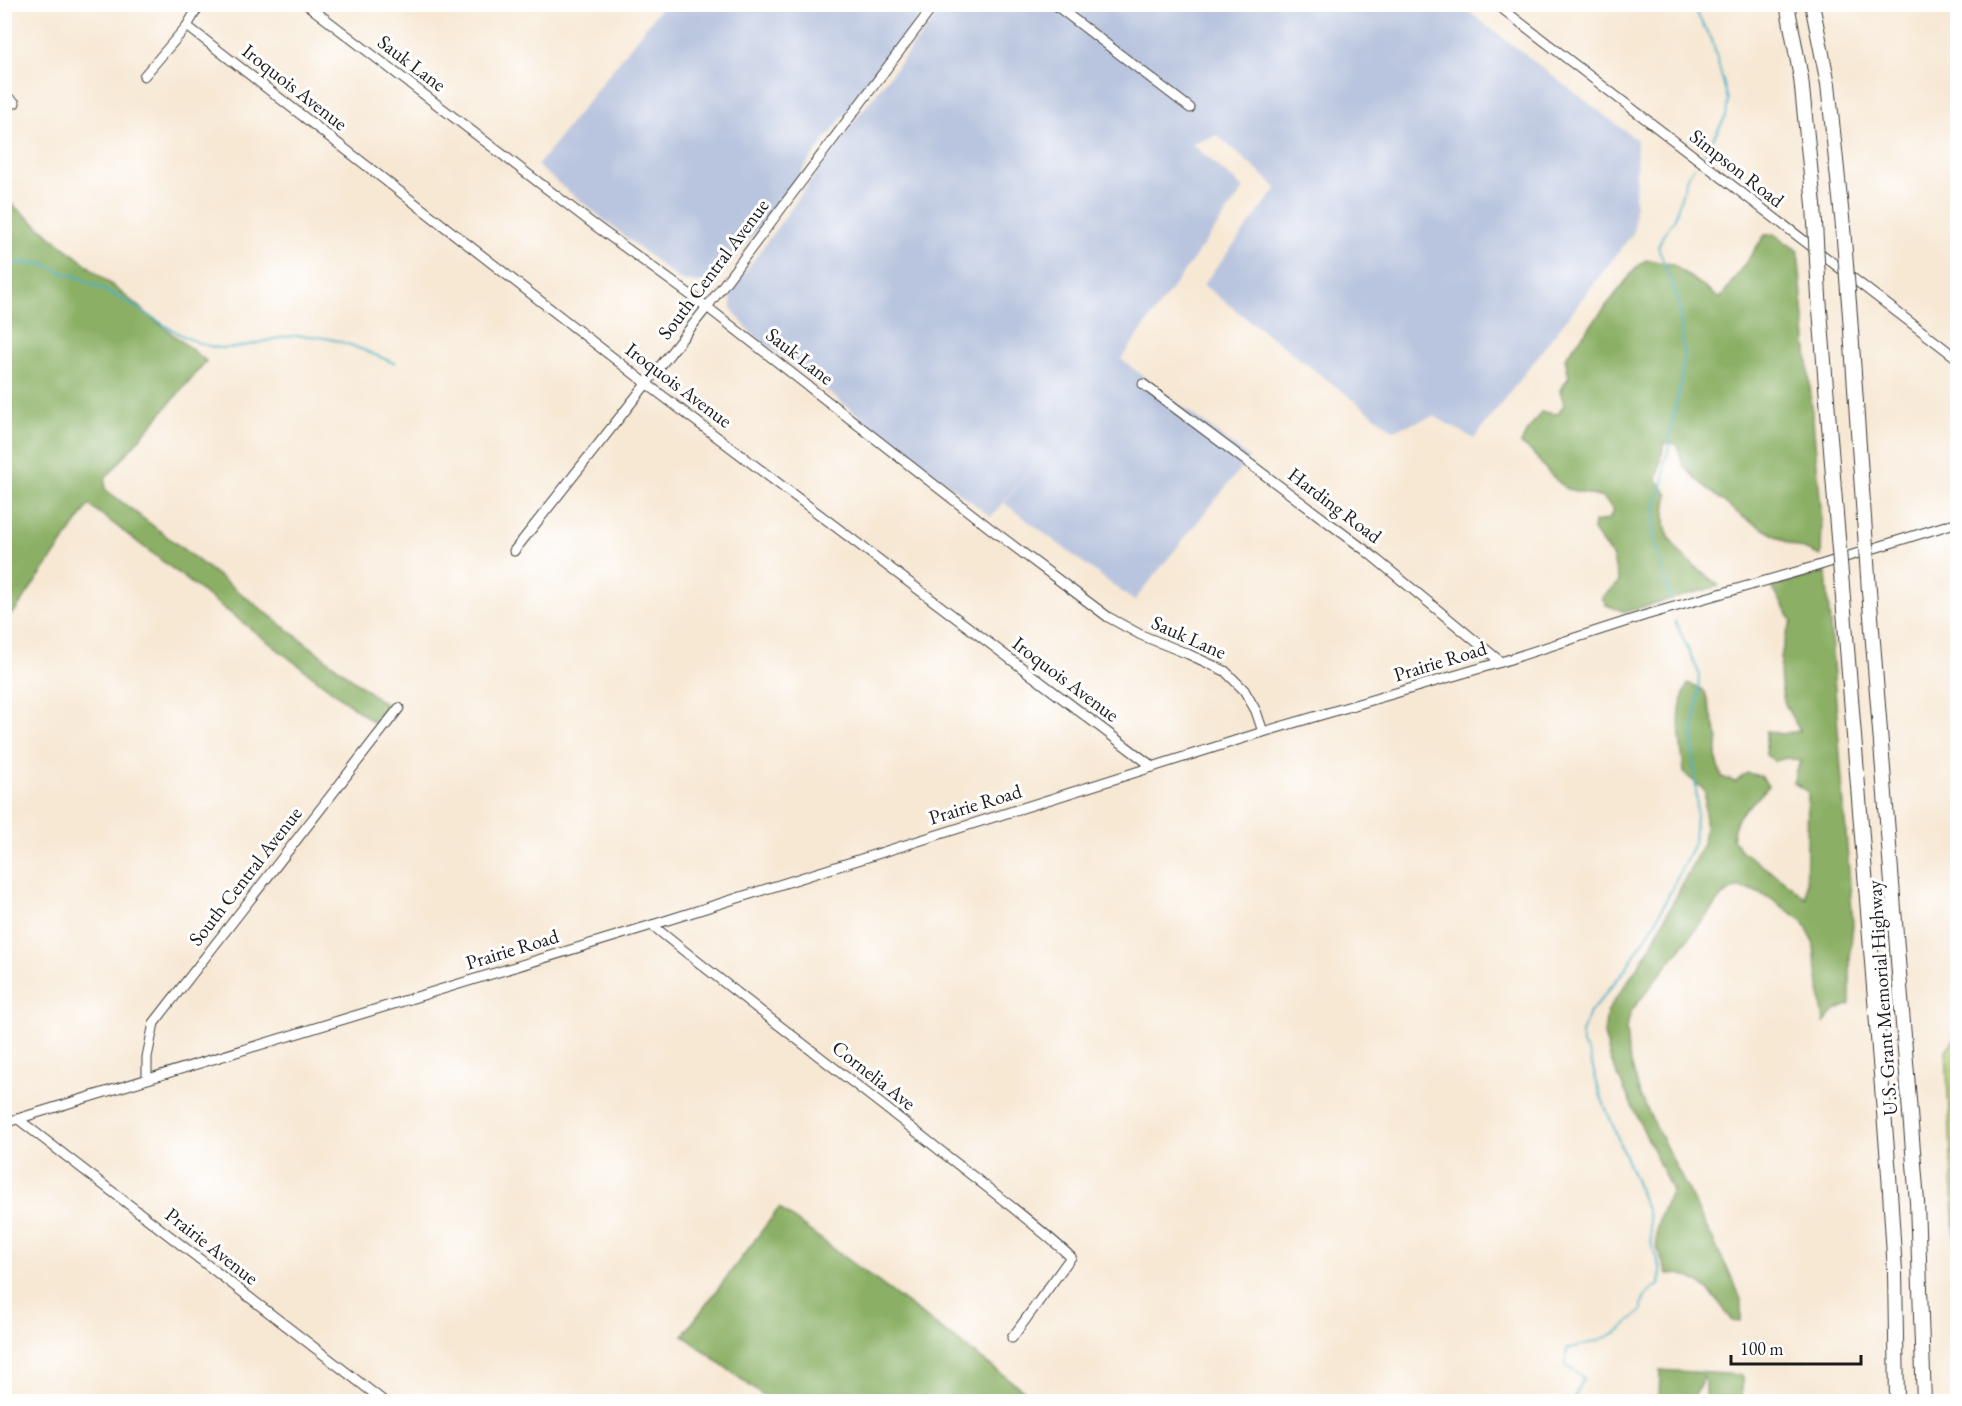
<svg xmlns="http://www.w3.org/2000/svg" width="1962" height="1406" viewBox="0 0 1962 1406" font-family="'EB Garamond',serif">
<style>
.industrial{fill:#b9c5de}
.green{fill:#afcc73;stroke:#667448;stroke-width:1.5}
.forest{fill:#8bb065;stroke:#546640;stroke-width:1.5}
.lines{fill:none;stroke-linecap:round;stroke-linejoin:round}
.stream{stroke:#46b0c5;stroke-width:2}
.minor-casing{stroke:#3d3b38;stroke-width:11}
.highway-casing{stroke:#3d3b38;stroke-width:16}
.minor{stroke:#fff;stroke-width:9}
.highway{stroke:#fff;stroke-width:14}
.highway-bridge-casing{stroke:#3d3b38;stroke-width:16;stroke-linecap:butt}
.highway-bridge{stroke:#fff;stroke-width:14}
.labels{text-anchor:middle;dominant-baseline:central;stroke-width:6;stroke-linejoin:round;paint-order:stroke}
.street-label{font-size:20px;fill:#1c1c1c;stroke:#fff}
</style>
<rect width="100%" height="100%" fill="#fff"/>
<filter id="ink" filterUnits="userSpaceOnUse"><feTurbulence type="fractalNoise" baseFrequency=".0167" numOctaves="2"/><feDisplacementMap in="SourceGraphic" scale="12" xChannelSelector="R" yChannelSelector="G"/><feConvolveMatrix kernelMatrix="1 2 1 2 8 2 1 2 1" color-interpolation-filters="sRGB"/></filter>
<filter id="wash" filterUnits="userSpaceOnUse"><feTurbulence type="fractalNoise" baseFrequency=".008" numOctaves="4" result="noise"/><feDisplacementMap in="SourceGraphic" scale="24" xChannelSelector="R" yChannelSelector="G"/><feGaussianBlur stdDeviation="1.35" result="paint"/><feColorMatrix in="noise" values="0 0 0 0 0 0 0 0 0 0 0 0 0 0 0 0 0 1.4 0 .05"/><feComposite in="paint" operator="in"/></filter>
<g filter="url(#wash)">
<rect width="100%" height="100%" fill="#f7e8d4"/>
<g class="industrial">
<polygon points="663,5 928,5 733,261 716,280 695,283 678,279 537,166"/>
<polygon points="945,5 1460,5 1637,140 1634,232 1474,439 1434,416 1393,430 1203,285 1277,188 1217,135 1192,144 1244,189 1121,359 1249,458 1134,601 1004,503 1041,457 991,517 750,332 731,308 731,291 859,115"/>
</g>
<polygon class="green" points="1957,1036 1957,1280 1946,1050"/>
<g class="forest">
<polygon points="5,199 206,361 105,479 105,489 386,705 374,723 89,505 15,611 5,619"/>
<path d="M1774 234 1798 251 1822 521 1821 556 1788 543 1741 516 1697 480 1683 465 1677 444 1664 443 1657 480 1668 495C1665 507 1663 519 1667 532 1674 553 1702 572 1719 586L1625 612 1606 605 1602 597 1619 582 1612 556 1593 531 1594 522 1608 520 1614 510 1603 498 1565 488 1548 472 1532 452 1521 444 1526 433 1541 412 1558 414 1564 405 1560 390 1569 377 1565 358 1636 268 1646 260 1672 264 1720 299 1765 235Z"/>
<path d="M1826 572 1853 925 1850 953V1004L1835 1011 1824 1023 1813 940 1803 921 1768 897 1749 889 1735 888 1722 896 1632 1010 1626 1028 1628 1052 1640 1095 1734 1282 1741 1300V1321L1732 1320C1716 1298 1698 1270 1667 1274 1664 1265 1660 1256 1657 1247 1652 1228 1664 1207 1672 1191L1611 1061 1604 1034 1607 1012 1648 951 1703 844 1705 827V791L1684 773C1681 740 1673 714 1688 683L1705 692 1718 737 1716 757 1722 777 1735 782 1747 773 1761 776 1768 786C1751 810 1737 805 1732 839L1743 852 1791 886 1806 899 1808 792 1794 783 1795 772 1801 761 1788 758 1775 761 1766 755V731L1782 734 1800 731C1795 721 1787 711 1784 701 1777 673 1780 646 1792 621L1772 587Z"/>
<polygon points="779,1208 1038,1401 770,1401 683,1335"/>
<polygon points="1660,1370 1742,1375 1742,1401 1705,1401 1705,1381 1703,1377 1695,1396 1696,1401 1659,1401"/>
</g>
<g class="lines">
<g class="stream">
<polyline points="1691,4 1712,40 1728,100 1726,116 1705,153"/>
<path d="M4 264C19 263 34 261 49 266 58 269 66 276 76 276 93 285 112 293 129 303 156 318 183 341 213 347 233 352 265 340 285 337 326 331 358 348 394 363"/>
<polyline points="1670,598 1654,541 1654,512 1664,479 1665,459 1668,453 1670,431 1680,387 1684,357 1679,302 1658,247 1664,233 1674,220 1687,177 1694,167"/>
<path d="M1575 1402 1573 1400 1584 1378 1565 1365 1567 1349C1585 1344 1605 1340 1620 1330 1627 1325 1634 1316 1642 1311 1641 1297 1647 1292 1659 1285L1661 1271 1651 1242 1648 1212 1600 1094 1589 1053 1582 1044V1033L1588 1015 1624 971 1654 925 1694 843 1697 802 1692 742 1698 703 1699 673 1675 621"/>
</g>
</g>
</g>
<g filter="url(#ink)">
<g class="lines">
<g class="minor-casing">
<g id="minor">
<polyline points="306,4 593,224 707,307 991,529 1108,617 1141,635 1188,654 1225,671 1244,690 1256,711 1263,732"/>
<polyline points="1054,4 1190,108"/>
<polyline points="1496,4 1958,359"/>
<polyline points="187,26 647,384 1153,767"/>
<polyline points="144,76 187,26 200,4"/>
<polyline points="4,95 15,103"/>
<polyline points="1143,384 1365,550 1501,662"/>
<polyline points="514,551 707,307 935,4"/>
<path d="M652 925C749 1004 849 1078 947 1156 989 1189 1032 1221 1071 1257L1012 1338"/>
<polyline points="147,1078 147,1057 154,1023 399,708"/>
<polyline points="18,1119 385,1402"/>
<polyline points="4,1123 652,925 1263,732 1501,662 1646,615 1817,566 1958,522"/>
</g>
</g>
<g class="highway-casing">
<g id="highway">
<polyline points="1787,4 1801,78 1814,205"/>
<polyline points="1812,4 1828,84 1843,227"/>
<polyline points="1819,297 1836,514"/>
<polyline points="1850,316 1864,518"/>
<polyline points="1869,591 1917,1202 1924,1402"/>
<polyline points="1843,598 1889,1175 1895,1272 1897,1402"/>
</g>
</g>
<use href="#minor" class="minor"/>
<use href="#highway" class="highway"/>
<g class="highway-bridge-casing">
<g id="highway-bridge">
<polyline points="1814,205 1819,297"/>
<polyline points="1843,227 1850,316"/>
<polyline points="1836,514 1843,598"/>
<polyline points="1864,518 1869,591"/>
</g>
</g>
<use href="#highway-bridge" class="highway-bridge"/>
</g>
</g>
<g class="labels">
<g class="street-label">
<text transform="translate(412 63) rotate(37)">Sauk Lane</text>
<text transform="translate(295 87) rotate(38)">Iroquois Avenue</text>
<text transform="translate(1737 168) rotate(38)">Simpson Road</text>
<text transform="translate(713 269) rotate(-53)">South Central Avenue</text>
<text transform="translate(800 356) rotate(38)">Sauk Lane</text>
<text transform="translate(679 385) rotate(37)">Iroquois Avenue</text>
<text transform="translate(1335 505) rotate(37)">Harding Road</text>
<text transform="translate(1189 637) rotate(24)">Sauk Lane</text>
<text transform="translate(1440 661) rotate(-17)">Prairie Road</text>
<text transform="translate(1066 679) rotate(37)">Iroquois Avenue</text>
<text transform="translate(975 804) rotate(-17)">Prairie Road</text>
<text transform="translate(245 876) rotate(-52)">South Central Avenue</text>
<text transform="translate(512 949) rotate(-17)">Prairie Road</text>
<text transform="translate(1882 998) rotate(-94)">U.S. Grant Memorial Highway</text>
<text transform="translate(874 1075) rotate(38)">Cornelia Ave</text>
<text transform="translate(212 1246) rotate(38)">Prairie Avenue</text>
</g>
</g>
<rect width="1962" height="1406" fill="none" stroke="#fff" stroke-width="24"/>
<path d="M1731 1355v9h130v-9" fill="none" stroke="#1c1c1c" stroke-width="3"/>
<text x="1740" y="1355" font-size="18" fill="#1c1c1c" stroke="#ffffff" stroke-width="4.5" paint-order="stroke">100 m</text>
</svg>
